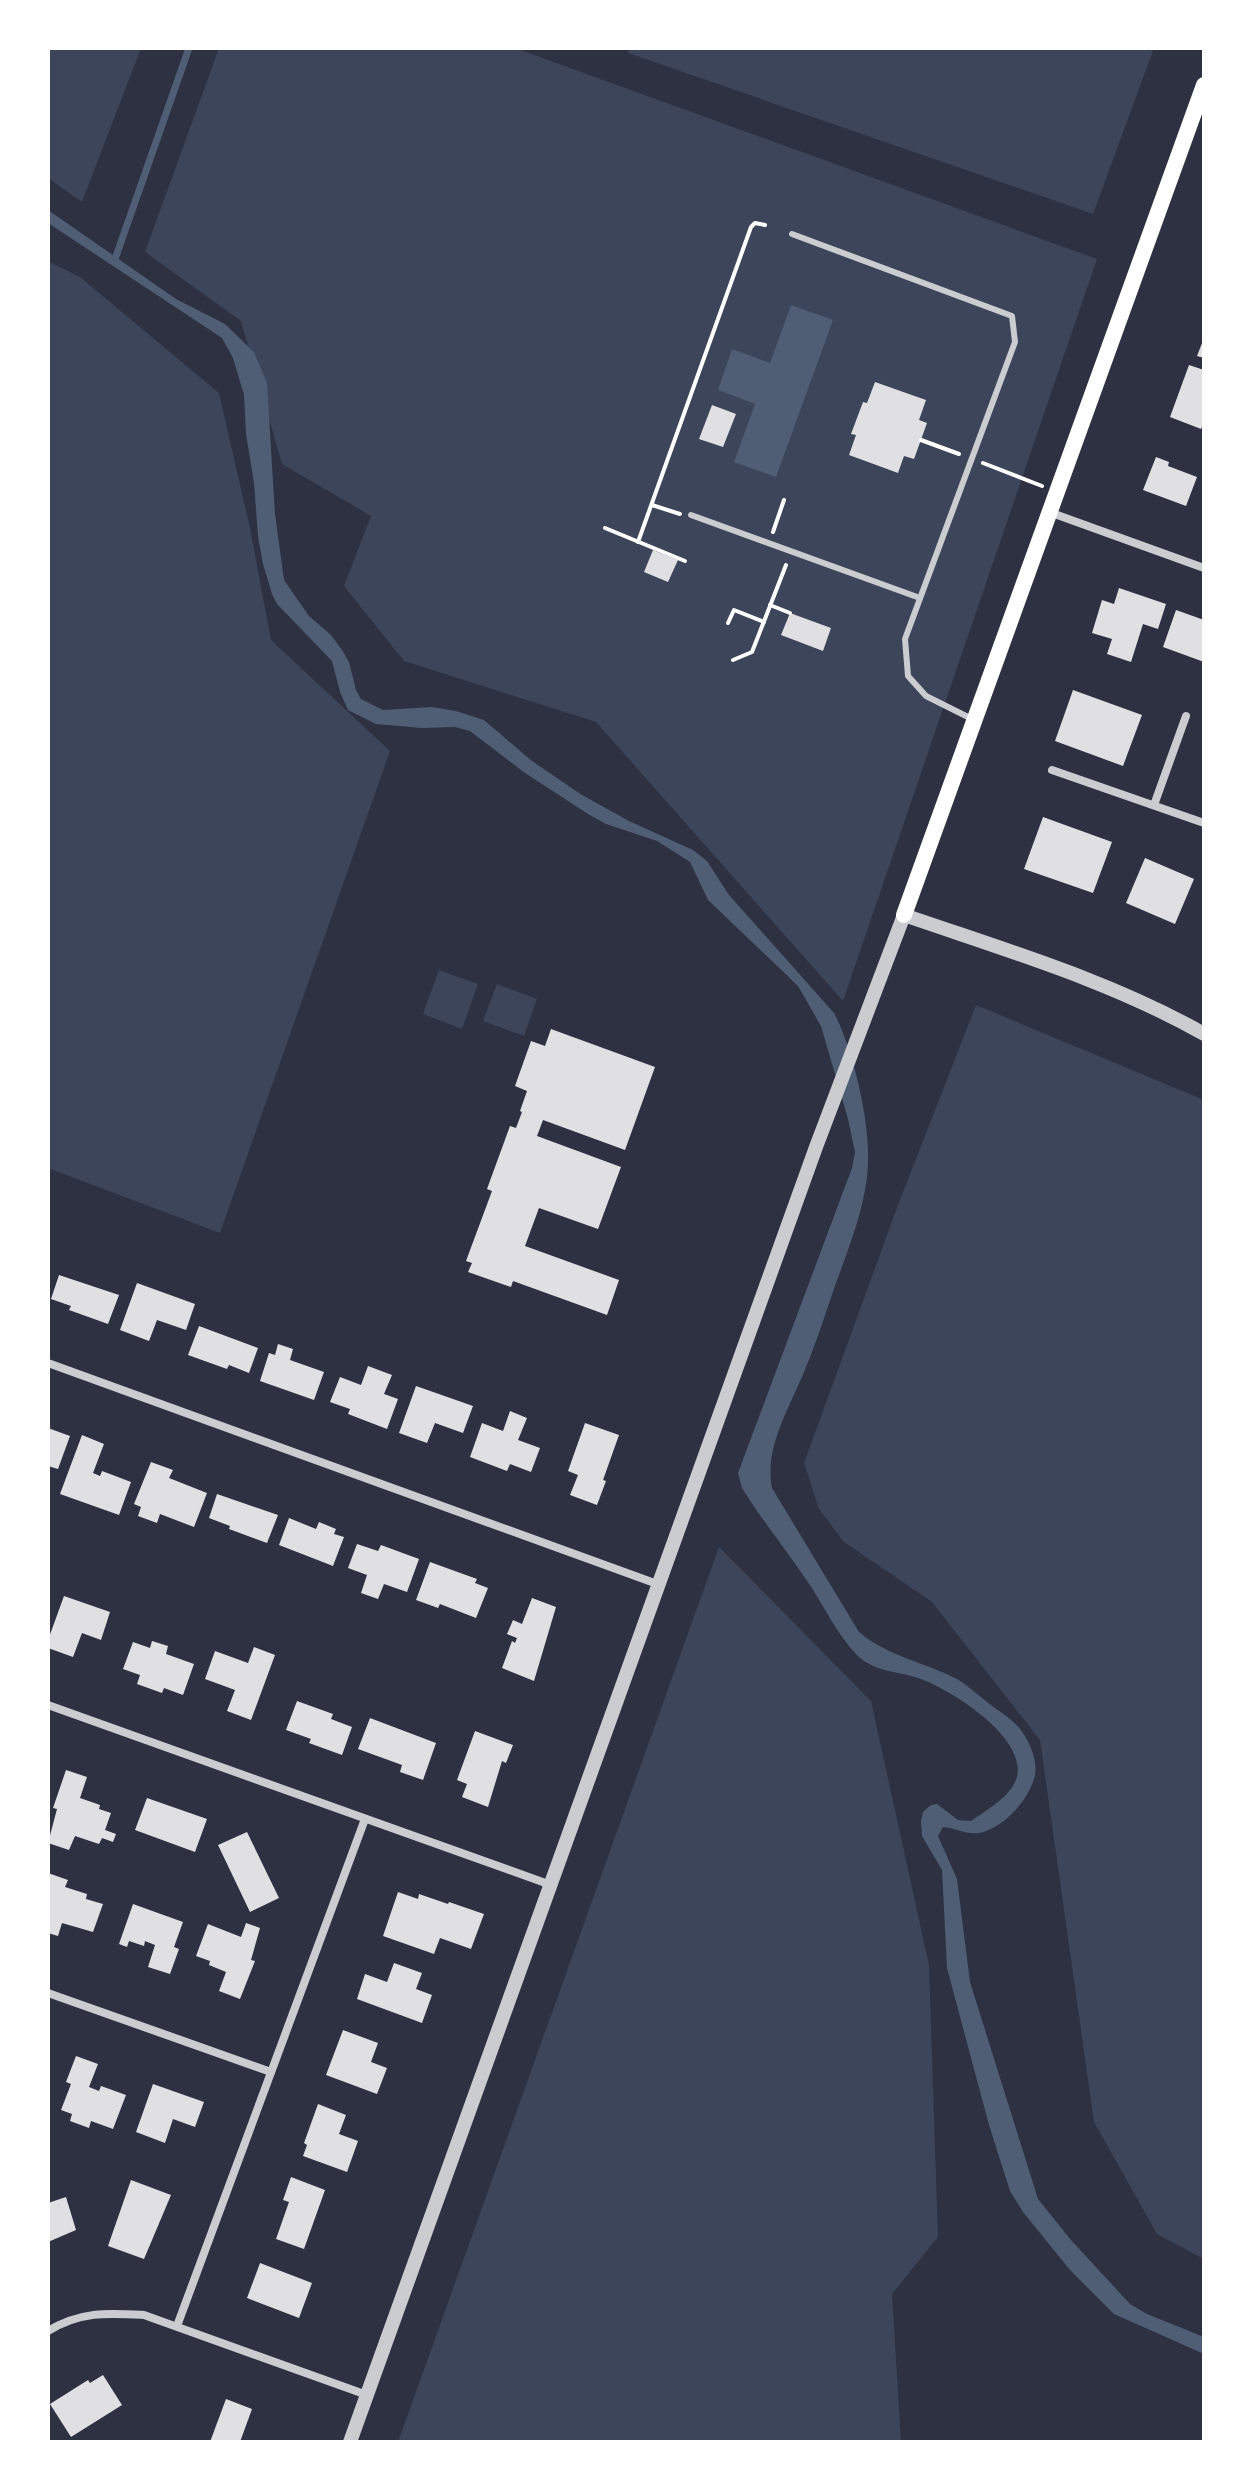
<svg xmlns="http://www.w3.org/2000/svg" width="1252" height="2490" viewBox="0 0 1252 2490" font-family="Karla,sans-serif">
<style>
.green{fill:#3c4559}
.water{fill:#4f5d75}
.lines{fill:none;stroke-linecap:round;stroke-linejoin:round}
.stream{stroke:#4f5d75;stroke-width:7}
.building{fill:#e0e0e3}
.path{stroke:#fff;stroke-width:4}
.service{stroke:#caccd0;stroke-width:6}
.minor{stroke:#caccd0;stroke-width:8}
.tertiary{stroke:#caccd0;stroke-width:14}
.secondary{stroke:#fff;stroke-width:16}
</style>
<rect width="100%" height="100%" fill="#2d3142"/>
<g class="green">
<polygon points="48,48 141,48 82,202 48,178"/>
<polygon points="219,48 515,48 1097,259 843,1001 596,722 404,661 344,586 371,516 282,464 241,321 145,252"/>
<polygon points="629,48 1154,48 1093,214 628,53"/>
<polygon points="48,261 80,277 219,393 250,528 271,640 390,751 220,1233 48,1168"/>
<polygon points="439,970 478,984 462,1029 423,1014"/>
<polygon points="497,984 537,999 524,1036 483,1021"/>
<polygon points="976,1005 1204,1100 1204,2259 1157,2234 1094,2122 1040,1740 932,1602 844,1542 819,1509 804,1463 898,1205"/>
<polygon points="719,1547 871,1701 929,1965 938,2237 892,2294 901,2442 398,2442"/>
</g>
<g class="water">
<path d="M48 210 176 299 225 324 254 352 267 383 275 514 284 580 309 616 331 635 342 650 349 662 356 690 361 699 383 710 432 707 456 711 484 720 532 761 582 795 629 821 693 850 707 861 729 895 834 1013C853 1049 870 1121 868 1162 867 1204 849 1247 835 1286 825 1315 816 1344 804 1372 789 1409 764 1448 772 1488L859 1632C887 1656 924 1662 957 1679 969 1686 980 1697 991 1705 1002 1713 1015 1721 1023 1733 1031 1745 1039 1764 1034 1779 1027 1802 1003 1828 979 1833 967 1835 955 1828 943 1827L938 1836 957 1879 970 1982 1038 2199 1071 2240 1130 2304 1147 2314 1204 2337V2354L1114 2314 1070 2270 1023 2212 1010 2191 989 2125 947 1968 942 1870 922 1836 921 1821 923 1812 931 1805 937 1804 958 1820 971 1821C985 1811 1003 1801 1013 1786 1039 1744 951 1689 918 1678 897 1671 873 1672 856 1654 835 1632 823 1603 805 1578 785 1548 761 1519 742 1488L738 1473 852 1168 855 1152 848 1119 821 1026 798 986 708 900 690 862 657 841 606 824 588 814 525 773 470 731 455 727 422 728 376 724 348 710 340 692 332 661 277 604 272 594 263 564 258 536 254 483 246 434 244 395 233 358 222 338 48 223Z"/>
<polygon points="791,305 833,320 776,477 734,462 755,404 718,390 732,349 770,363"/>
</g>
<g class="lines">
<polyline class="stream" points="114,262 189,48"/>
</g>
<g class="building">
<polygon points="1204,338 1204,358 1197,356"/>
<polygon points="1189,365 1204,370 1204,422 1201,429 1170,417"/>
<polygon points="875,382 926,400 919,420 927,423 914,459 904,456 898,473 849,455 856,435 851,434 863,402 867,403"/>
<polygon points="712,405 736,414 723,447 699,439"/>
<polygon points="1156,457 1169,462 1168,466 1197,477 1186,506 1143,490"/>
<polygon points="653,550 678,560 668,582 644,572"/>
<polygon points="1119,588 1166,604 1158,629 1143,624 1131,662 1107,654 1112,639 1092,633 1102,600 1114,604"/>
<polygon points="1176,610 1204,620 1204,662 1163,647"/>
<polygon points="790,613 831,628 823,651 781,635"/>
<polygon points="1073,690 1142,715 1123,766 1055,741"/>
<polygon points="1043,817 1112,842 1093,893 1024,869"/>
<polygon points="1145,858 1194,879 1175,924 1126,903"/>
<polygon points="551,1029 655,1067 625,1150 543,1120 537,1136 621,1167 598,1229 539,1208 525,1246 619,1280 607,1315 513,1281 511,1287 468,1272 472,1263 466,1261 492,1191 487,1189 510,1126 516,1128 522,1112 520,1111 527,1091 515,1086 531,1041 545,1046"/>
<polygon points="59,1275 119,1295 108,1324 69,1310 71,1306 51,1299"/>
<polygon points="137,1283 195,1304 186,1330 157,1320 149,1341 120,1330"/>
<polygon points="199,1326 258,1348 249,1373 229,1365 227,1369 188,1355"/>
<polygon points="278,1344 293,1349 290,1360 324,1372 314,1400 260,1381 269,1353 275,1355"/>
<polygon points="368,1366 392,1375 384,1394 398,1399 387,1429 348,1414 350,1409 330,1402 340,1377 361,1385"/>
<polygon points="416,1386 473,1406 463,1433 435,1423 427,1443 399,1433"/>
<polygon points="510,1411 527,1418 518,1440 540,1448 531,1472 510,1464 507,1471 470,1457 482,1423 503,1431"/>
<polygon points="585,1423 619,1435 603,1480 606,1481 597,1505 570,1495 578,1475 568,1471"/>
<polygon points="48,1428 70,1436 58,1469 48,1466"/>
<polygon points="82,1435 104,1444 93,1473 100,1476 102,1471 131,1482 119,1515 60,1494"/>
<polygon points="151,1462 173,1470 169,1478 207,1493 194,1527 160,1514 157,1523 138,1516 141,1507 134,1504"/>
<polygon points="217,1494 278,1515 267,1543 229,1529 230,1526 209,1518"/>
<polygon points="289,1518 316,1529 319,1522 336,1529 334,1534 344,1537 333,1566 279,1545"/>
<polygon points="357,1544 378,1551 381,1545 419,1559 407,1592 384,1584 378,1599 361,1593 367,1575 348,1568"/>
<polygon points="430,1562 477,1579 475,1583 488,1588 476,1618 440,1604 438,1608 416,1600"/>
<polygon points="64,1596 110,1612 101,1640 82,1633 73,1657 48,1648 48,1640"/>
<polygon points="532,1598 556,1607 534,1681 502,1668 512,1641 515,1643 517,1638 507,1634 513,1620 522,1624"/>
<polygon points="152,1641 168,1646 166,1654 194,1664 183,1695 164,1688 162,1693 137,1684 140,1675 123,1669 133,1642 150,1648"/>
<polygon points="254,1647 275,1655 251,1720 227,1711 235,1690 205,1679 215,1651 248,1663"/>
<polygon points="297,1701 333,1714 331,1719 352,1727 342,1755 309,1743 311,1739 286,1730"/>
<polygon points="370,1718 436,1743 423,1780 400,1772 402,1765 358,1749"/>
<polygon points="475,1731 513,1745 506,1763 502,1761 488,1807 462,1797 467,1784 457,1780"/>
<polygon points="66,1770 87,1777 80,1798 100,1805 99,1809 111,1813 105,1830 116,1834 113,1842 102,1838 99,1844 75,1836 69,1850 48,1843 57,1809 53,1808"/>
<polygon points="147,1798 207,1819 195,1852 135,1830"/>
<polygon points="247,1832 279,1898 250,1912 218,1845"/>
<polygon points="48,1873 68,1880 65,1887 87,1894 86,1899 103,1904 93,1932 62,1923 58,1936 48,1933"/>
<polygon points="398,1892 418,1899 419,1894 448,1904 449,1902 484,1914 471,1949 440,1938 434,1954 383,1936"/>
<polygon points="133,1904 183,1922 174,1947 179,1949 170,1974 148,1967 155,1945 145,1941 144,1946 129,1941 127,1947 119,1944"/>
<polygon points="246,1923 260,1928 251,1960 255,1961 240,1999 219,1991 226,1972 209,1965 210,1961 196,1956 208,1924 241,1937"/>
<polygon points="394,1963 422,1973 416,1989 432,1995 422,2023 357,1999 365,1974 387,1982"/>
<polygon points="343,2030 378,2043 371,2062 387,2068 377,2094 326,2075"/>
<polygon points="76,2056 98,2064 89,2087 99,2091 101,2086 126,2095 113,2129 91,2121 89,2128 70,2121 72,2114 61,2110 71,2084 66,2082"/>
<polygon points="153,2084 204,2102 195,2127 173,2119 165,2143 136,2132"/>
<polygon points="318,2104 346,2115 339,2134 358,2141 347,2172 303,2156 307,2145 304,2143"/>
<polygon points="291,2177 325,2190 304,2249 276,2239 289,2202 283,2200"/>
<polygon points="131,2180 171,2195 144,2259 108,2246"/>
<polygon points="66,2197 76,2230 48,2242 48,2203"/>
<polygon points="260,2263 312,2283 299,2318 247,2298"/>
<polygon points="103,2375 122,2405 71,2437 50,2404 88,2380 90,2383"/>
<polygon points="226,2399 252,2409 240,2442 210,2442"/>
</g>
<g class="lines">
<g class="path">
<polyline points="921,440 959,454"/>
<polyline points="983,463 1042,486"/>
<polyline points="652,505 680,514"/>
<polyline points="605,528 685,561"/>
<polyline points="773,532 784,500"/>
<polyline points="638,542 751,227 755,223 765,225"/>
<polyline points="770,605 790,613"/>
<polyline points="728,623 734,610 764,622"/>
<polyline points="733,660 752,652 786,565"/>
</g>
<g class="service">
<polyline points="792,234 1012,316 1015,342 905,639 908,676 926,696 974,720"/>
<polyline points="691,515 920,598"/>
</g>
<g class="minor">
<polyline points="1049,512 1204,568"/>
<polyline points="1052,770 1204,823"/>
<polyline points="1154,805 1186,716"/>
<polyline points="48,1363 660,1585"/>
<polyline points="48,1705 551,1885"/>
<polyline points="48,1993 271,2072"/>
<polyline points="177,2326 365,1819"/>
<path d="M48 2331C81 2311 108 2313 144 2315L367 2395"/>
</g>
<path class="tertiary" d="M350 2442 816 1147 904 915C1005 950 1111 981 1204 1034"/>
<polyline class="secondary" points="904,915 1204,85"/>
</g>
<rect width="1252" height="2490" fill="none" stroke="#ffffff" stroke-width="100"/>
</svg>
